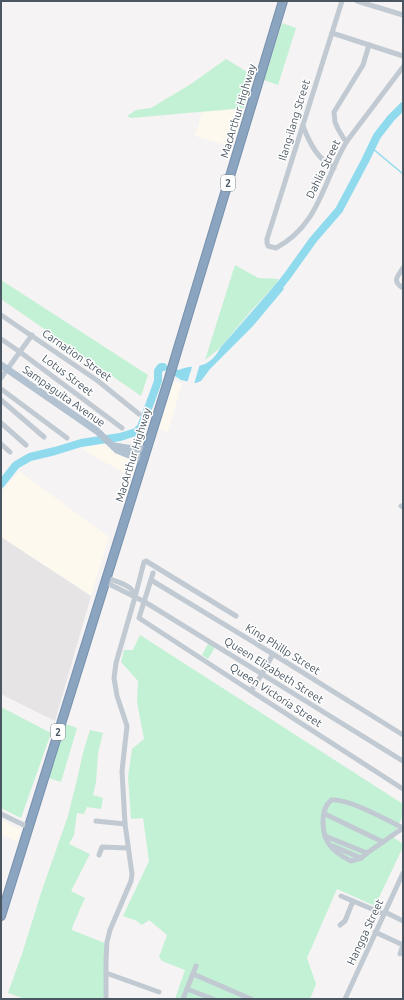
<svg xmlns="http://www.w3.org/2000/svg" width="404" height="1000" viewBox="0 0 404 1000" font-family="Ubuntu,sans-serif">
<style>
.commercial{fill:#fdf9ef}
.education{fill:#e6e4e5}
.green{fill:#c3f1d5}
.water{fill:#90daee}
.pier{fill:#f5f3f3}
.lines{fill:none;stroke-linecap:round;stroke-linejoin:round}
.stream{stroke:#90daee;stroke-width:1.5}
.river{stroke:#90daee;stroke-width:8}
.highway-casing{stroke:#7690ad;stroke-width:10}
.minor{stroke:#c1cad2;stroke-width:5}
.major{stroke:#b3c2d1;stroke-width:7}
.highway{stroke:#8ba5c1;stroke-width:8}
.labels{text-anchor:middle;dominant-baseline:central;stroke-width:3;stroke-linejoin:round;paint-order:stroke}
.shield{fill:#fff;stroke:#808990;stroke-width:1}
.shield-label{font-size:10px;font-weight:bold;fill:#4a5661}
.street-label{font-size:11px;fill:#4a5661;stroke:#fff}
</style>
<rect width="100%" height="100%" fill="#f5f3f3"/>
<g class="commercial">
<polygon points="244,109 232,147 195,136 202,112"/>
<polygon points="173,381 182,383 168,432 159,429"/>
<polygon points="106,442 113,448 137,462 133,477 91,455 81,448"/>
<polygon points="19,471 109,537 91,596 1,537 1,492"/>
<polygon points="1,820 21,830 17,842 1,834"/>
</g>
<polygon class="education" points="1,537 91,596 55,721 1,694"/>
<g class="green">
<polygon points="282,23 296,28 278,85 264,80"/>
<polygon points="226,59 252,75 244,108 131,118 127,116 136,110 151,108 191,84"/>
<polygon points="235,265 258,278 278,279 277,283 251,311 220,348 205,360"/>
<polygon points="1,280 148,375 141,396 1,299"/>
<polygon points="140,635 403,804 403,815 393,837 403,844 403,847 375,906 337,889 307,958 316,984 310,999 175,999 185,970 162,961 159,957 167,935 149,920 142,925 137,921 123,916 149,861 143,818 131,819 128,777 132,749 144,739 137,702 138,681 121,662 124,650 133,650"/>
<polygon points="209,642 216,646 208,659 202,655"/>
<polygon points="1,707 51,733 21,818 1,808"/>
<polygon points="66,724 77,728 61,782 49,778"/>
<polygon points="90,730 103,733 98,753 96,782 93,795 103,798 101,809 87,807 84,814 77,813 74,835 69,844 90,854 71,891 85,898 73,925 72,930 105,943 105,999 25,999 8,993 23,951 41,893 68,816 76,784 83,753"/>
</g>
<path class="water" d="M277 283 284 289 253 326 210 369 201 381 196 383 181 380 164 369 160 370 159 374 155 373C157 369 159 365 164 365L179 370C185 367 190 367 197 366 209 365 216 356 221 347Z"/>
<polygon class="pier" points="193,364 200,364 194,384 187,383"/>
<g class="lines">
<polyline class="stream" points="372,148 403,174"/>
<g class="river">
<polyline points="274,293 288,275 313,240 339,210 365,161 377,136 391,118 403,106"/>
<polyline points="1,484 16,465 30,457 55,451 81,443 120,437 136,432 141,427 153,395 158,381 158,371 161,367 163,367"/>
</g>
<g class="highway-casing">
<polyline id="highway" points="1,916 169,378 283,1"/>
</g>
<g class="minor">
<path d="M342 1 267 239V243L268 246 276 248C320 225 323 180 347 141L403 67"/>
<polyline points="357,1 403,15"/>
<polyline points="332,33 403,56"/>
<path d="M303 126C310 144 317 158 334 168"/>
<polyline points="347,141 344,139 338,129 335,122 334,112 363,65 369,45"/>
<path d="M403 268C397 277 392 281 403 288"/>
<polyline points="1,315 98,381 139,414"/>
<polyline points="1,339 20,352 122,428"/>
<polyline points="1,378 32,335"/>
<polyline points="1,389 67,438"/>
<polyline points="1,400 44,437"/>
<polyline points="1,423 26,445"/>
<polyline points="1,444 10,452"/>
<polyline points="401,506 403,507"/>
<polyline points="153,573 139,618 251,691 403,789"/>
<path d="M106 578C113 580 127 584 132 590 133 592 134 595 135 597"/>
<polyline points="151,580 273,654 403,735"/>
<polyline points="105,582 145,602 403,761"/>
<polyline points="251,691 262,674 273,654"/>
<polyline points="1,814 28,827"/>
<polyline points="325,814 383,842"/>
<polyline points="96,821 125,824"/>
<path d="M403 828 383 842 367 853 361 858 351 861C343 857 334 852 329 844 322 835 321 814 327 805 328 803 330 802 331 800 348 798 387 820 403 828"/>
<polyline points="325,836 367,853"/>
<polyline points="333,846 361,858"/>
<polyline points="99,855 102,847 128,848"/>
<polyline points="341,896 384,914"/>
<polyline points="385,912 403,921"/>
<polyline points="340,925 345,921 353,901"/>
<polyline points="375,932 403,945 400,954"/>
<polyline points="106,973 159,992"/>
<polyline points="193,974 251,999"/>
<polyline points="187,989 213,999"/>
<polyline points="106,999 106,960 107,942 110,930 131,881 132,874 125,824 122,771 127,726 117,696 114,678 116,663 135,597 144,562 146,561 236,616"/>
<polyline points="183,999 196,966"/>
<polyline points="345,999 403,873"/>
</g>
<g class="major">
<polyline points="1,365 97,431 117,450 129,455 143,459"/>
<polyline points="114,446 133,449 146,449"/>
</g>
<use href="#highway" class="highway"/>
</g>
<g class="labels">
<g class="shield">
<rect x="221" y="175" width="14" height="16" rx="3"/>
<rect x="51" y="724" width="14" height="16" rx="3"/>
</g>
<g class="shield-label">
<text x="228" y="183">2</text>
<text x="58" y="732">2</text>
</g>
<g class="street-label">
<text transform="translate(238 111) rotate(-73)">MacArthur Highway</text>
<text transform="translate(294 120) rotate(-73)">Ilang-ilang Street</text>
<text transform="translate(323 169) rotate(-64)">Dahlia Street</text>
<text transform="translate(77 355) rotate(35)">Carnation Street</text>
<text transform="translate(68 375) rotate(37)">Lotus Street</text>
<text transform="translate(64 396) rotate(35)">Sampaguita Avenue</text>
<text transform="translate(133 455) rotate(-73)">MacArthur Highway</text>
<text transform="translate(283 649) rotate(32)">King Phillp Street</text>
<text transform="translate(274 670) rotate(32)">Queen Elizabeth Street</text>
<text transform="translate(276 695) rotate(33)">Queen Victoria Street</text>
<text transform="translate(365 932) rotate(-65)">Hangga Street</text>
</g>
</g>
<rect width="404" height="1000" fill="none" stroke="#4a5661" stroke-width="4"/>
</svg>
